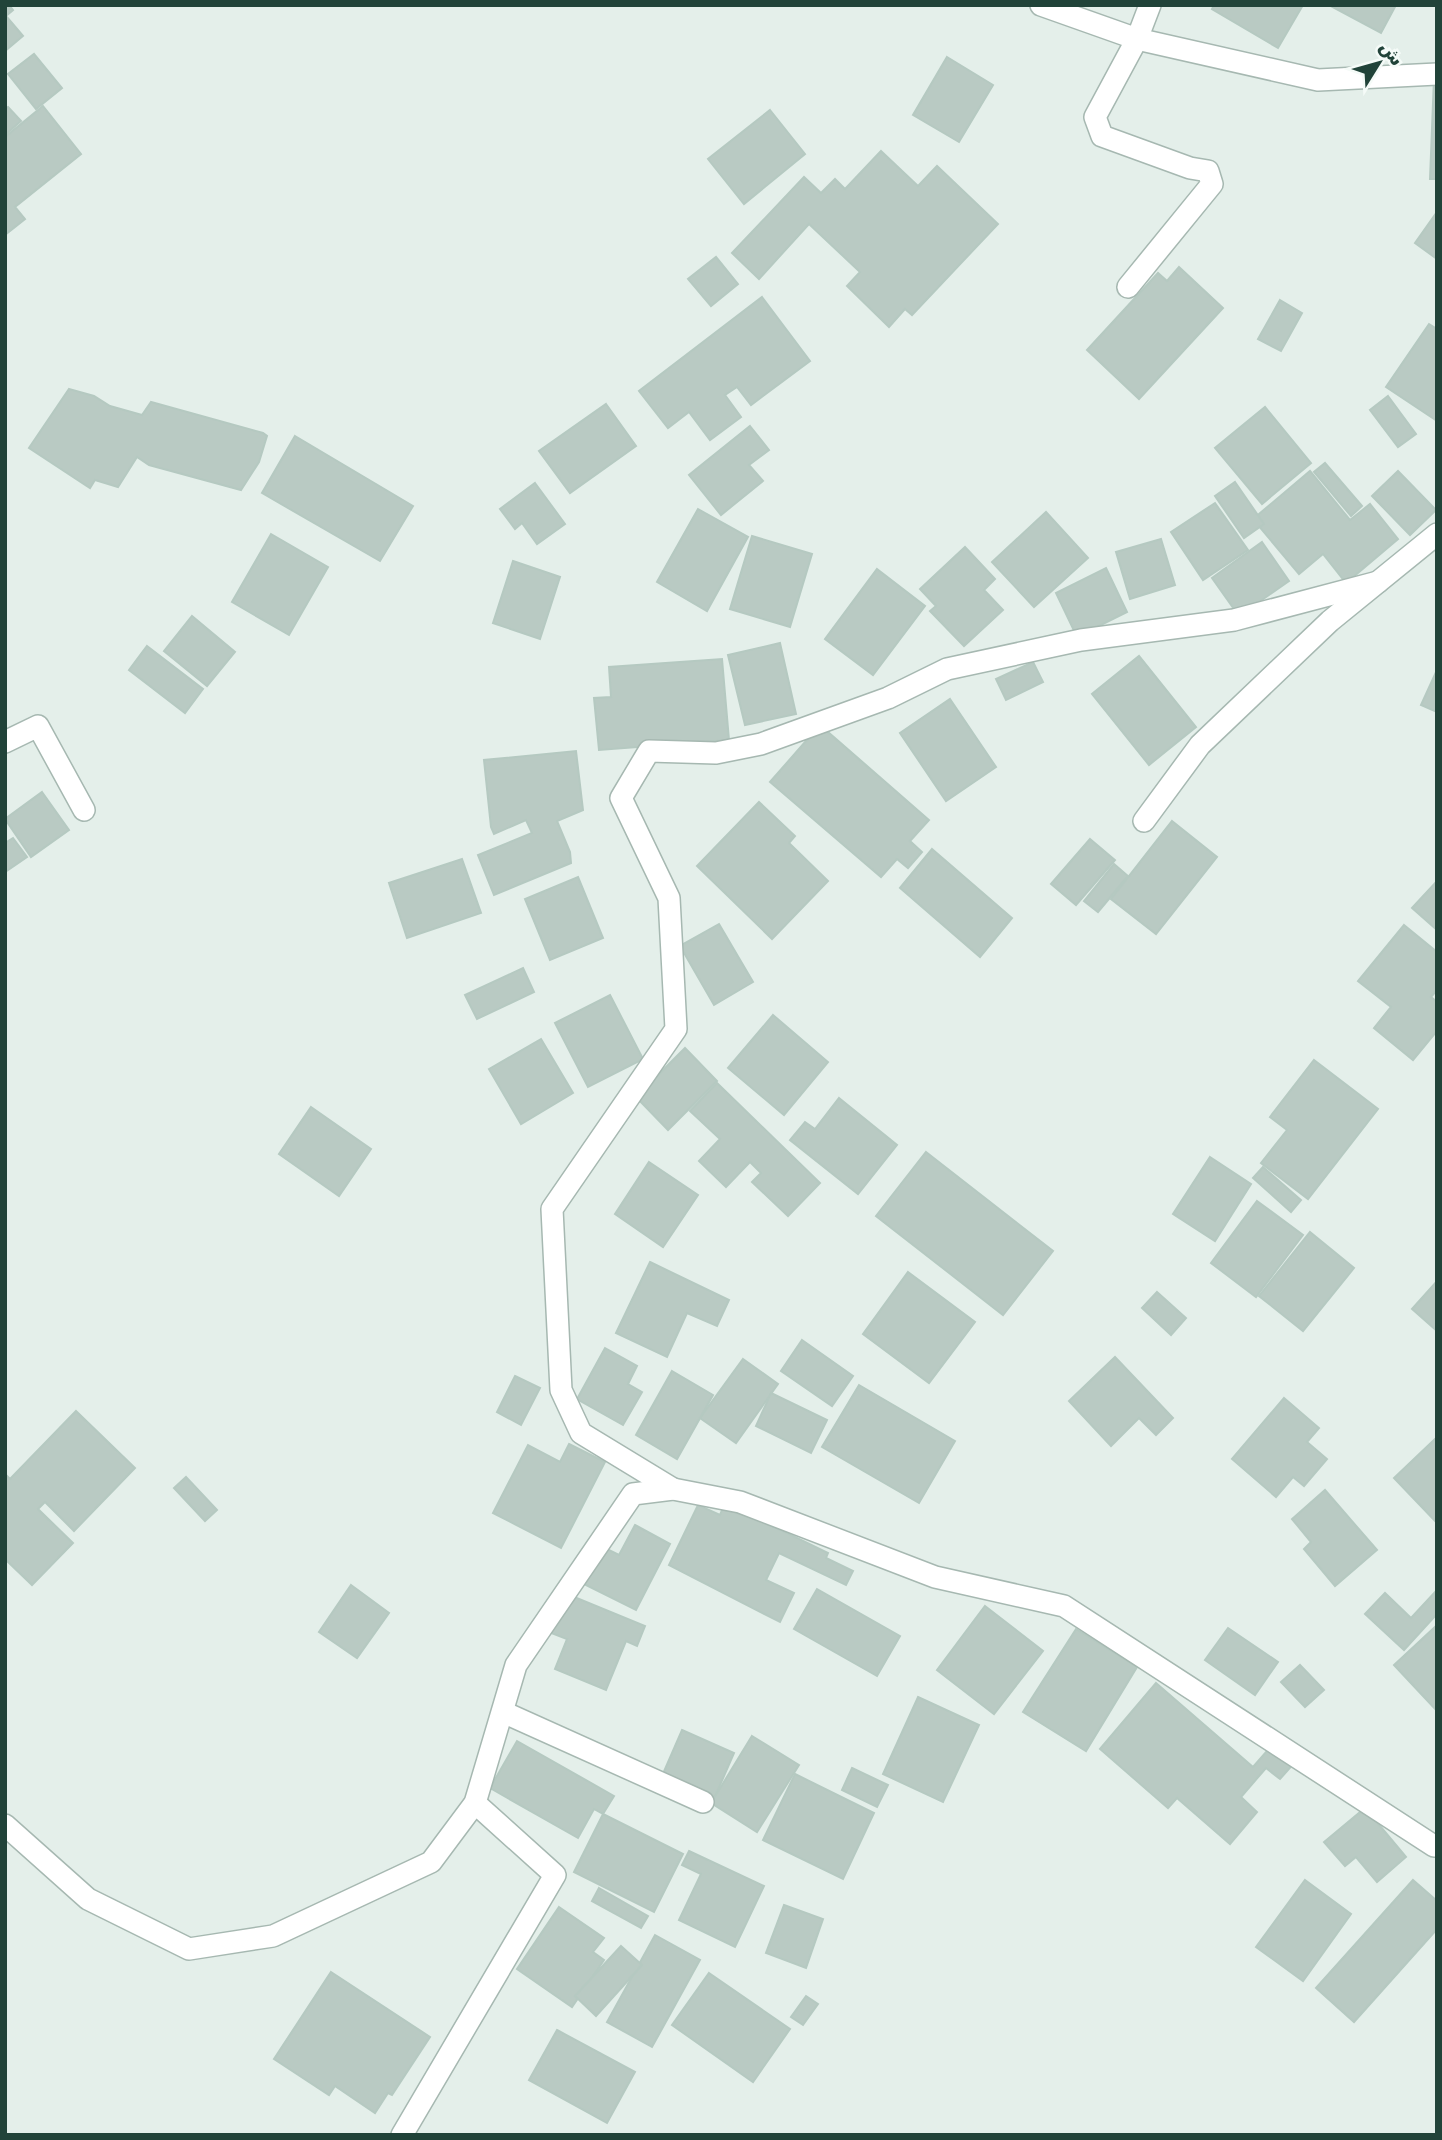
<svg xmlns="http://www.w3.org/2000/svg" width="1442" height="2140" viewBox="0 0 1442 2140" font-family="'DejaVu Sans','Noto Naskh Arabic',sans-serif">
<style>
.building{fill:#b9cac3;stroke:#b5c9c1;stroke-width:2}
.lines{fill:none;stroke-linecap:round;stroke-linejoin:round}
.minor-casing{stroke:#a6b8b1;stroke-width:24}
.minor{stroke:#fff;stroke-width:21}
</style>
<rect width="100%" height="100%" fill="#e4efea"/>
<g class="building">
<polygon points="5,5 9,5 13,10 6,16 23,36 5,51"/>
<polygon points="1214,5 1303,5 1278,48 1212,9"/>
<polygon points="1329,5 1396,5 1381,33"/>
<polygon points="34,54 62,88 36,109 8,74"/>
<polygon points="947,57 993,85 959,142 913,115"/>
<polygon points="1434,78 1437,78 1437,179 1430,179"/>
<polygon points="43,106 81,154 15,207 25,219 5,235 5,137"/>
<polygon points="8,107 21,121 5,135 5,109"/>
<polygon points="770,110 805,154 744,204 708,159"/>
<polygon points="881,151 918,186 937,166 998,224 912,315 905,309 889,327 847,286 860,272 809,224 759,279 732,253 804,177 821,193 835,179 845,189"/>
<polygon points="1437,212 1437,259 1415,243"/>
<polygon points="716,257 738,284 711,306 688,279"/>
<polygon points="1179,267 1223,308 1139,399 1087,350 1158,273 1167,281"/>
<polygon points="762,297 810,361 751,405 737,387 725,395 741,417 710,440 689,412 668,428 639,391"/>
<polygon points="1280,300 1302,313 1281,351 1258,339"/>
<polygon points="1429,324 1437,329 1437,421 1386,387"/>
<polygon points="69,389 94,396 110,406 142,415 151,402 263,433 267,436 259,462 241,490 149,465 137,457 118,487 95,480 90,488 29,448"/>
<polygon points="1388,396 1416,434 1398,447 1370,410"/>
<polygon points="606,404 636,446 570,493 539,451"/>
<polygon points="1265,407 1311,463 1262,504 1215,448"/>
<polygon points="750,426 769,450 749,465 763,481 721,515 689,475"/>
<polygon points="295,436 413,506 380,561 262,493"/>
<polygon points="1325,463 1362,506 1351,516 1314,472"/>
<polygon points="1310,471 1350,520 1370,504 1398,539 1346,583 1323,554 1299,574 1253,519"/>
<polygon points="1398,471 1436,510 1410,535 1372,496"/>
<polygon points="1235,482 1264,524 1244,538 1215,496"/>
<polygon points="535,483 565,524 537,544 522,523 515,529 500,509"/>
<polygon points="1215,503 1248,550 1203,580 1171,532"/>
<polygon points="698,509 748,537 707,611 657,582"/>
<polygon points="1046,512 1088,558 1034,607 992,562"/>
<polygon points="271,534 328,567 289,635 232,602"/>
<polygon points="752,536 812,554 790,627 730,609"/>
<polygon points="1161,539 1175,585 1130,599 1116,552"/>
<polygon points="1262,542 1289,581 1239,616 1212,578"/>
<polygon points="965,547 995,579 984,590 1003,610 964,646 930,611 936,606 920,589"/>
<polygon points="513,561 560,577 540,639 493,623"/>
<polygon points="1106,568 1127,612 1077,637 1056,593"/>
<polygon points="877,569 925,606 873,675 825,639"/>
<polygon points="192,616 235,652 207,686 164,651"/>
<polygon points="780,643 796,714 745,725 728,655"/>
<polygon points="147,646 203,689 185,713 129,670"/>
<polygon points="1139,656 1196,727 1149,765 1092,694"/>
<polygon points="722,659 729,740 599,750 594,698 611,697 609,667"/>
<polygon points="1033,662 1043,682 1006,700 996,679"/>
<polygon points="1437,670 1437,712 1421,705"/>
<polygon points="950,699 996,767 946,801 900,733"/>
<polygon points="820,725 929,820 910,841 922,852 908,868 897,859 881,877 770,782"/>
<polygon points="576,751 583,810 557,821 570,852 571,863 494,895 478,855 532,833 526,820 494,834 491,827 484,760"/>
<polygon points="42,792 69,830 31,857 5,819"/>
<polygon points="759,802 795,836 789,843 828,881 772,939 697,866"/>
<polygon points="1172,821 1217,857 1156,934 1111,899"/>
<polygon points="13,838 27,857 5,872 5,843"/>
<polygon points="1090,839 1115,860 1076,905 1051,884"/>
<polygon points="932,849 1012,918 980,957 900,888"/>
<polygon points="462,859 481,913 407,938 389,883"/>
<polygon points="1114,864 1128,876 1098,912 1084,901"/>
<polygon points="578,877 603,938 550,960 525,899"/>
<polygon points="1437,881 1437,930 1412,908"/>
<polygon points="719,924 753,982 714,1005 680,946"/>
<polygon points="1404,925 1437,952 1437,990 1431,997 1437,1002 1437,1031 1413,1060 1374,1028 1391,1007 1358,981"/>
<polygon points="523,968 534,992 477,1019 465,995"/>
<polygon points="610,995 643,1059 588,1087 555,1023"/>
<polygon points="773,1015 828,1062 784,1115 728,1068"/>
<polygon points="541,1039 573,1093 521,1124 489,1069"/>
<polygon points="685,1048 717,1081 668,1130 636,1097"/>
<polygon points="1314,1060 1378,1109 1308,1199 1261,1163 1287,1130 1270,1117"/>
<polygon points="717,1083 820,1183 788,1216 752,1182 761,1173 750,1162 726,1187 699,1161 720,1139 690,1111"/>
<polygon points="839,1098 897,1145 858,1194 790,1140 805,1122 815,1129"/>
<polygon points="311,1107 371,1149 339,1196 279,1154"/>
<polygon points="926,1152 1053,1251 1003,1315 876,1216"/>
<polygon points="1210,1157 1251,1184 1215,1241 1173,1214"/>
<polygon points="649,1162 698,1195 663,1247 615,1214"/>
<polygon points="1263,1167 1301,1200 1291,1212 1253,1178"/>
<polygon points="1257,1201 1303,1235 1256,1297 1211,1263"/>
<polygon points="1310,1232 1354,1268 1303,1331 1259,1296"/>
<polygon points="650,1262 729,1300 717,1326 687,1313 667,1357 616,1333"/>
<polygon points="908,1272 975,1322 929,1383 863,1334"/>
<polygon points="1437,1281 1437,1331 1412,1309"/>
<polygon points="1157,1292 1186,1318 1171,1335 1142,1308"/>
<polygon points="802,1340 853,1376 832,1406 781,1371"/>
<polygon points="605,1348 637,1366 628,1384 642,1392 623,1425 577,1399"/>
<polygon points="1115,1357 1173,1418 1156,1435 1139,1418 1111,1446 1069,1401"/>
<polygon points="743,1359 778,1384 736,1443 700,1418"/>
<polygon points="672,1371 713,1395 677,1459 636,1435"/>
<polygon points="515,1376 540,1388 521,1425 497,1412"/>
<polygon points="859,1385 955,1441 919,1503 822,1447"/>
<polygon points="771,1393 827,1420 811,1453 756,1426"/>
<polygon points="1284,1398 1319,1428 1307,1442 1327,1459 1304,1486 1293,1477 1276,1497 1232,1459"/>
<polygon points="76,1411 135,1468 74,1531 45,1502 38,1509 73,1543 32,1585 5,1559 5,1478 7,1476 10,1479"/>
<polygon points="1437,1437 1437,1523 1394,1478"/>
<polygon points="569,1444 605,1462 561,1548 493,1513 528,1445 560,1462"/>
<polygon points="186,1477 217,1510 205,1521 174,1488"/>
<polygon points="1325,1490 1377,1550 1335,1586 1304,1549 1311,1542 1292,1519"/>
<polygon points="725,1503 828,1553 826,1558 853,1571 846,1585 779,1553 766,1580 794,1593 780,1622 669,1565 698,1505 720,1515"/>
<polygon points="635,1525 670,1544 636,1610 584,1584 603,1547 619,1555"/>
<polygon points="351,1585 389,1613 357,1658 319,1632"/>
<polygon points="817,1589 900,1636 877,1676 794,1629"/>
<polygon points="562,1592 645,1626 637,1646 626,1641 606,1690 555,1669 567,1639 546,1631"/>
<polygon points="1435,1592 1437,1614 1404,1650 1365,1614 1385,1593 1411,1618"/>
<polygon points="985,1606 1043,1651 994,1714 937,1670"/>
<polygon points="1437,1625 1437,1711 1394,1665"/>
<polygon points="1228,1628 1278,1662 1255,1695 1205,1660"/>
<polygon points="1076,1629 1137,1667 1086,1751 1023,1712"/>
<polygon points="1300,1665 1324,1690 1305,1707 1281,1682"/>
<polygon points="1156,1683 1253,1767 1274,1743 1295,1762 1280,1779 1266,1768 1241,1797 1257,1812 1230,1844 1177,1798 1168,1808 1100,1749"/>
<polygon points="918,1697 979,1725 943,1802 883,1774"/>
<polygon points="682,1730 734,1753 714,1799 662,1776"/>
<polygon points="752,1736 799,1765 757,1832 711,1803"/>
<polygon points="517,1741 614,1796 603,1814 594,1809 578,1838 490,1788"/>
<polygon points="852,1768 888,1785 877,1807 842,1790"/>
<polygon points="795,1774 874,1813 843,1879 763,1840"/>
<polygon points="1365,1808 1406,1857 1377,1882 1356,1857 1345,1866 1324,1842"/>
<polygon points="603,1814 683,1854 654,1912 574,1872"/>
<polygon points="689,1851 764,1886 735,1947 679,1920 701,1874 682,1865"/>
<polygon points="1305,1880 1351,1914 1303,1981 1256,1947"/>
<polygon points="1413,1880 1437,1901 1437,1929 1354,2022 1316,1988"/>
<polygon points="599,1888 648,1916 641,1928 592,1901"/>
<polygon points="784,1905 823,1919 806,1968 766,1953"/>
<polygon points="559,1907 604,1938 593,1952 604,1960 572,2007 517,1969"/>
<polygon points="655,1935 700,1960 652,2047 607,2022"/>
<polygon points="621,1946 642,1965 596,2016 575,1996"/>
<polygon points="331,1972 430,2037 392,2095 388,2093 375,2113 335,2086 329,2095 274,2059"/>
<polygon points="709,1973 790,2029 753,2082 672,2025"/>
<polygon points="806,1996 818,2004 803,2025 791,2017"/>
<polygon points="557,2030 635,2072 607,2123 529,2080"/>
</g>
<g class="lines">
<g class="minor-casing">
<g id="minor">
<polyline points="1041,5 1137,39 1318,80 1437,74"/>
<polyline points="1128,287 1212,184 1208,171 1190,168 1102,136 1095,117 1137,39 1150,5"/>
<polyline points="5,742 38,726 84,810"/>
<polyline points="1144,821 1200,745 1330,621 1437,534"/>
<polyline points="673,1489 581,1433 561,1390 552,1209 676,1029 669,898 621,798 649,751 716,753 761,744 888,698 947,669 1081,640 1234,620 1378,582"/>
<polyline points="503,1712 703,1802"/>
<polyline points="5,1825 88,1899 189,1949 273,1936 431,1862 475,1803 516,1665 633,1494 673,1489 740,1502 935,1577 1064,1606 1434,1846 1437,1846"/>
<polyline points="402,2135 555,1875 475,1803"/>
</g>
</g>
<use href="#minor" class="minor"/>
</g>
<rect width="1442" height="2140" fill="none" stroke="#214339" stroke-width="14"/>
<g transform="translate(1379 63) rotate(53)" stroke="#f5fbf8" stroke-width="5" paint-order="stroke">
<path d="M0-5L12 26L0 18L-12 26Z" fill="#214339"/>
<text y="-10" font-size="19" font-weight="bold" text-anchor="middle" fill="#214339">ش</text>
</g>
</svg>
